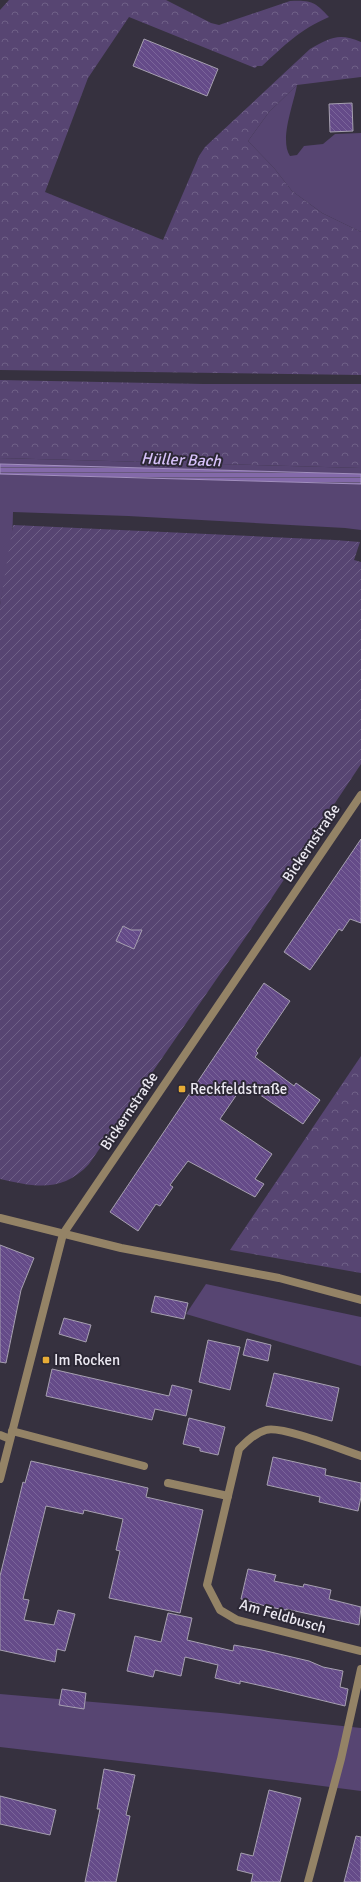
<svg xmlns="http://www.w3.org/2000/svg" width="361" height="1882" viewBox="0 0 361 1882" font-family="Signika,sans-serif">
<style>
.green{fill:#574572}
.forest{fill:url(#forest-crowns)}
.garden{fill:url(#garden-furrows)}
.water{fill:url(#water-rules);stroke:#a28fbf}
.building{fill:url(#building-back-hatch);stroke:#a6a0b0}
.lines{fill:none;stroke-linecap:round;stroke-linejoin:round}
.minor{stroke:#948366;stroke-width:8}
.tertiary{stroke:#948366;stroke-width:8}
.poi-dot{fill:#e7ac36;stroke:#2c2835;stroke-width:1.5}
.labels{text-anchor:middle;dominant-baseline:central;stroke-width:4;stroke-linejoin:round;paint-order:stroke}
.street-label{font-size:15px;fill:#ece9f2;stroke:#2c2835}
.poi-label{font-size:15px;fill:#ece9f2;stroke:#2c2835;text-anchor:start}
.water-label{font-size:16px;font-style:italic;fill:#d7c2fa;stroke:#2c2835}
</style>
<defs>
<pattern id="forest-crowns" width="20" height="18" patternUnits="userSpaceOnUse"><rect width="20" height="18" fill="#574572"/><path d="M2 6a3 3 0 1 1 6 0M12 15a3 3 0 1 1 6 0" fill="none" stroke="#6f6087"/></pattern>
<pattern id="garden-furrows" width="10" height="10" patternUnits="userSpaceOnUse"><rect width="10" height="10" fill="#574572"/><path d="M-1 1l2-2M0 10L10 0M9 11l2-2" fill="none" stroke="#6f6087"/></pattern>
<pattern id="water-rules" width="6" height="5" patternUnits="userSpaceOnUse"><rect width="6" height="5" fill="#8369a9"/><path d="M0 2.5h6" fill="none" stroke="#68597e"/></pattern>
<pattern id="building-back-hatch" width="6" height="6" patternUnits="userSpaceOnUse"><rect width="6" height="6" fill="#654b89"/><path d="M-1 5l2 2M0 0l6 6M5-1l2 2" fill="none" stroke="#7b659a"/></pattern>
</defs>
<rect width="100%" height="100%" fill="#36313f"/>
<g class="green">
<path d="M297 85C294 103 279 140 290 156L297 155 304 146 323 144 335 134 361 133V232L322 213 292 191 274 168 248 141 269 112Z"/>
<polygon points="0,458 361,468 361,474 0,464"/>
<path d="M0 474 361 484V530L345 528 128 516 13 512C13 544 6 575 0 605Z"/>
<polygon points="206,1284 361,1317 361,1366 186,1314"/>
<polygon points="0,1694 221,1713 361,1728 361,1791 214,1772 0,1747"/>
</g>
<g class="forest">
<path d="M9 0H166L211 23 219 25 290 1C312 0 315 2 329 17 299 30 286 44 262 66H257L255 68 129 17 88 78 45 192 163 240 199 156 205 147 310 49C329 38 339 32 361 42V77L297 85 269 112 248 141 274 168 292 191 322 213 361 232V375L0 370V10Z"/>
<polygon points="0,380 203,384 361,384 361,468 0,458"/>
<polygon points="361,1056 361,1273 230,1250"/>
</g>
<path class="garden" d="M13 525 335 540 360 542 354 560 361 562V764L249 932 89 1164C62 1193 35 1187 0 1179V605Z"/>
<polygon class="water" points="0,464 361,474 361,484 0,474"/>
<g class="building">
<polygon points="144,39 218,69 207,96 133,66"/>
<polygon points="352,103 353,131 330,132 329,104"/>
<polygon points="361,839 361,923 350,919 342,931 339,929 310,970 284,952"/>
<polygon points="123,926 131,930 142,930 134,949 116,941"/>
<polygon points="264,983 290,1001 256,1051 258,1053 255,1057 294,1086 296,1083 320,1100 303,1124 244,1084 220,1119 272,1154 255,1179 264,1184 255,1197 188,1161 170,1185 173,1187 160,1206 156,1204 138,1231 110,1212"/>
<polygon points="0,1245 34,1258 21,1290 6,1363 0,1362"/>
<polygon points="155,1296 188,1303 184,1319 151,1312"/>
<polygon points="64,1318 91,1325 86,1342 59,1334"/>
<polygon points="247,1339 271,1345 268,1361 243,1355"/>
<polygon points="208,1340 240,1347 230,1390 199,1382"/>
<polygon points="52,1369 169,1396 172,1385 192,1390 186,1416 155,1409 152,1420 46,1396"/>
<polygon points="274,1373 339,1388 332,1421 266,1406"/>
<polygon points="189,1418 225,1427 218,1455 200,1451 200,1448 183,1444"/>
<polygon points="273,1457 326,1469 325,1475 361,1483 361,1497 358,1511 319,1502 320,1497 267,1485"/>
<polygon points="31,1461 148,1488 146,1497 203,1510 180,1613 109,1598 120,1551 116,1550 123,1519 84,1510 83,1514 46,1506 23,1599 29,1600 24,1620 54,1625 58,1610 75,1614 65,1651 57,1649 55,1662 0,1650 0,1576 23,1482 25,1483"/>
<polygon points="248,1569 276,1575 274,1581 303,1587 304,1584 331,1590 329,1599 361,1607 359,1625 286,1609 286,1610 269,1607 241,1599"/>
<polygon points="168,1613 192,1618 187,1640 233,1651 234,1645 262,1650 309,1661 323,1667 343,1671 340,1687 348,1689 345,1706 271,1688 240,1681 240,1684 215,1678 218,1665 185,1657 181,1676 155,1670 153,1677 127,1671 135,1636 161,1642"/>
<polygon points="62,1689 86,1693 84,1709 59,1705"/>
<polygon points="104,1769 135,1775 126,1815 130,1816 116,1882 85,1882 100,1809 97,1809"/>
<polygon points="269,1790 301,1798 280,1882 251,1882 253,1874 237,1870 241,1853 253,1856"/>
<polygon points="0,1796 56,1810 50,1835 0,1824"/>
<polygon points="356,1836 361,1837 361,1882 344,1882"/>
</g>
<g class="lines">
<g class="minor">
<polyline points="12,1431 144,1466"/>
<polyline points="0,1435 10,1439"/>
<path d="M361 1456C343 1450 281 1425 266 1430 255 1433 247 1441 239 1449L207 1585 220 1610 237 1620 361 1651"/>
<polyline points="168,1483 228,1496"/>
<polyline points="308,1882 341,1759 361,1669"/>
</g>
<g class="tertiary">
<polyline points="0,1218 121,1248 279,1278 361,1300"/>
<polyline points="0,1479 63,1234 361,795"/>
</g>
</g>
<g class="poi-dot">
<rect x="178" y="1085" width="8" height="8" rx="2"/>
<rect x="42" y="1356" width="8" height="8" rx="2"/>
</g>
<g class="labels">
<g class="street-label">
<text transform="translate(311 843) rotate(-56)">Bickernstraße</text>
<text transform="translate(129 1111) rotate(-56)">Bickernstraße</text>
<text transform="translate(283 1616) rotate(16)">Am Feldbusch</text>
</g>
<g class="poi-label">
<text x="190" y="1089">Reckfeldstraße</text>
<text x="54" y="1360">Im Rocken</text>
</g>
<g class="water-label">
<text transform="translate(181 460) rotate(2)">Hüller Bach</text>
</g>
</g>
</svg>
